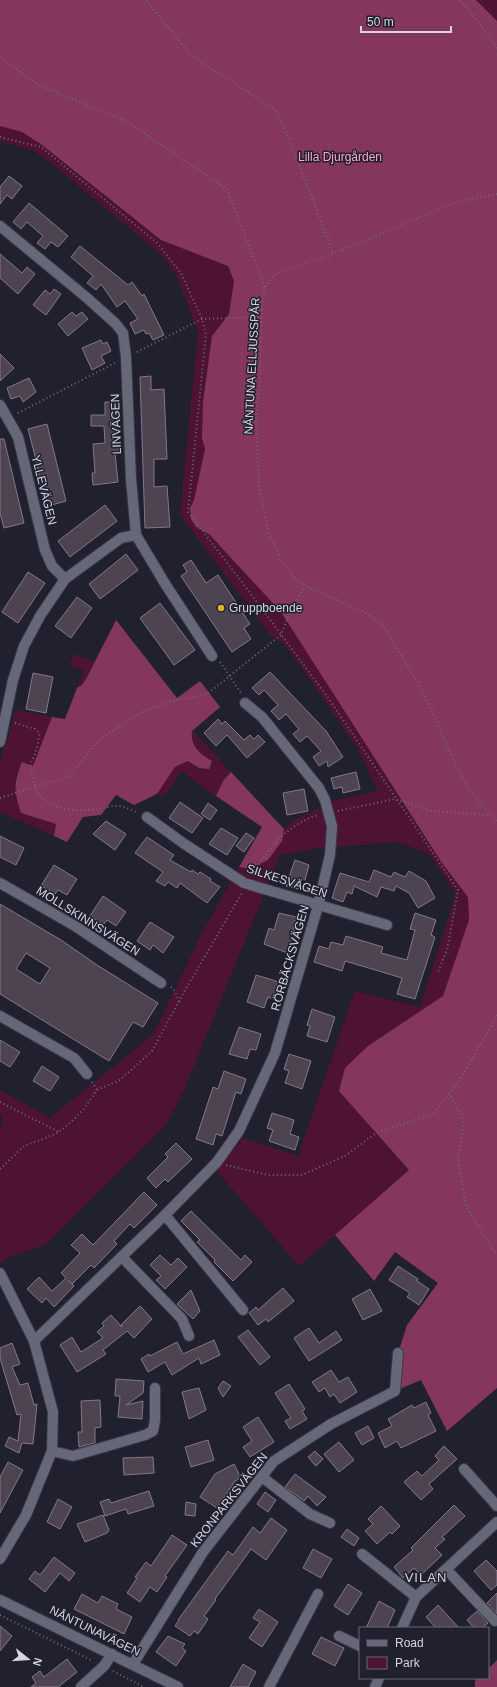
<svg xmlns="http://www.w3.org/2000/svg" width="497" height="1687" viewBox="0 0 497 1687" font-family="Arial,sans-serif">
<style>
.green{fill:#4e1333;fill-rule:evenodd}
.forest{fill:#84365e}
.building{fill:#4d4351;stroke:#837888;fill-rule:evenodd}
.lines{fill:none;stroke-linecap:round;stroke-linejoin:round}
.minor-casing{stroke:#3b3b46;stroke-width:12}
.path{stroke:#6b6b78;stroke-width:2;stroke-dasharray:1 3;stroke-linecap:butt}
.minor{stroke:#666778;stroke-width:10}
.poi-dot{fill:#d6b534;stroke:#20202f;stroke-width:1.5}
.labels{text-anchor:middle;dominant-baseline:central;stroke-width:3;stroke-linejoin:round;paint-order:stroke}
.park-label{font-size:12px;fill:#ffa5ce;stroke:#20202f}
.street-label{font-size:12px;fill:#d5d5df;stroke:#20202f}
.poi-label{font-size:12px;fill:#d5d5df;stroke:#20202f;text-anchor:start}
.neighbourhood-label{font-size:13px;letter-spacing:1px;fill:#d5d5df;stroke:#20202f}
</style>
<rect width="100%" height="100%" fill="#20202f"/>
<g class="green">
<path d="M0 0H497V1299L438 1283 395 1252 374 1281 335 1235 299 1266 216 1170 243 1138 298 1156 355 991 420 1007 454 900 455 892 429 854 398 842 320 848 280 855 184 1090 167 1124 46 1244 5 1259 0 1264V1126L2 1125V1116L0 1115V1090L50 1118 153 1035 202 933 239 867 250 869 282 841 284 829 296 819 319 809 332 801 378 791 358 749 302 668 283 643 270 635 180 515 198 332 178 279 166 260 158 252 46 159 34 151 0 141V126L22 132 42 145 161 240ZM202 438 208 447 219 544 210 535 196 527 190 508 194 500 205 449Z"/>
<polygon points="74,654 94,662 82,685 77,688 84,671 69,665"/>
<polygon points="15,710 52,717 33,767 22,763 15,779 21,813 56,824 54,836 0,812 0,760 9,736"/>
<path d="M192 730 231 772 223 781 216 796 181 771 165 796 157 794 175 767 188 761 199 768 211 761C200 754 190 746 192 730Z"/>
</g>
<g class="forest">
<polygon points="0,0 476,0 497,21 497,1388 447,1431 421,1380 395,1391 398,1353 407,1325 438,1283 395,1252 374,1281 335,1235 409,1170 339,1091 345,1068 368,1046 443,996 469,920 468,897 442,863 281,612 210,535 196,527 191,519 190,508 194,500 205,449 202,438 203,402 212,336 229,314 234,281 228,266 161,240 42,145 22,132 0,126"/>
<path d="M116 620 177 698 200 681 220 707 192 731C190 746 200 754 212 761L209 769 199 768 188 761 175 767 157 794 134 805 116 795 101 815 83 817 67 842 54 836 56 824 21 813C14 790 13 785 22 762L33 766 52 717 65 719 77 688 82 685 87 677Z"/>
<polygon points="231,772 284,829 282,841 268,860 250,869 239,867 262,827 216,796 223,781"/>
<polygon points="497,1660 497,1687 475,1687 475,1681 478,1678 488,1678 488,1669"/>
</g>
<g class="building">
<polygon points="9,176 22,186 12,199 7,195 0,204 0,187"/>
<polygon points="29,203 68,236 58,247 51,242 45,249 37,243 43,236 27,222 21,229 13,222"/>
<polygon points="80,246 128,285 132,282 142,296 144,294 164,335 153,340 149,333 146,334 144,330 135,334 130,323 138,319 125,301 117,307 101,284 96,290 87,283 93,276 71,257"/>
<polygon points="0,254 22,273 27,267 35,274 18,294 0,278"/>
<polygon points="54,289 61,294 46,315 33,305 45,290 50,294"/>
<polygon points="72,312 76,316 82,312 88,319 68,336 58,324"/>
<polygon points="101,340 103,344 107,342 111,351 101,356 105,363 92,370 82,348"/>
<polygon points="0,354 14,368 0,381"/>
<polygon points="151,376 151,390 164,389 167,459 154,459 154,487 167,486 170,527 145,528 140,377"/>
<polygon points="29,378 36,392 23,402 20,396 11,399 7,388"/>
<polygon points="105,402 115,402 116,430 119,453 115,453 118,482 93,485 92,473 95,473 93,444 105,443 104,426 91,426 91,415 105,415"/>
<polygon points="47,424 66,501 45,507 37,464 28,429"/>
<polygon points="0,439 4,439 24,523 4,528 0,513"/>
<polygon points="105,505 117,521 70,557 58,541"/>
<polygon points="126,554 138,570 100,599 89,584"/>
<polygon points="191,560 206,583 218,575 250,624 244,628 251,639 232,652 181,576 187,572 183,565"/>
<polygon points="28,572 45,583 18,623 2,612"/>
<polygon points="77,597 92,608 71,638 55,626"/>
<polygon points="160,603 195,650 174,665 140,618"/>
<polygon points="270,672 326,731 343,757 328,767 327,761 319,766 313,757 321,751 307,736 300,742 293,734 299,729 286,714 279,720 271,711 278,705 264,690 259,695 252,688"/>
<polygon points="33,673 53,677 46,713 26,709"/>
<polygon points="218,719 222,724 225,721 244,740 250,735 254,739 258,735 265,742 247,758 227,735 216,746 204,733"/>
<polygon points="356,772 360,789 343,793 342,787 334,789 331,778"/>
<polygon points="304,789 308,811 287,815 283,793"/>
<polygon points="180,802 203,818 192,833 169,818"/>
<polygon points="208,803 217,810 210,820 201,814"/>
<polygon points="106,821 126,834 115,850 93,834"/>
<polygon points="221,828 238,838 227,855 209,844"/>
<polygon points="246,833 254,838 244,852 236,846"/>
<polygon points="0,836 24,848 16,865 0,857"/>
<polygon points="147,837 174,855 170,860 191,872 192,870 198,874 200,872 211,879 210,881 220,887 207,903 180,883 177,888 168,882 165,886 156,881 163,872 135,853"/>
<polygon points="295,860 309,865 305,880 300,879 298,889 286,886"/>
<polygon points="54,865 77,879 67,895 58,890 55,894 41,886"/>
<polygon points="374,870 391,877 394,872 405,877 409,871 426,881 435,898 418,908 409,893 396,886 394,891 381,887 377,897 354,886 352,894 347,892 343,902 332,898 340,873 369,882"/>
<polygon points="103,896 126,912 116,926 107,920 103,925 90,916"/>
<path d="M0 904 61 940 97 965 158 1003 143 1027 133 1022 109 1061 0 994ZM26 953 50 968 40 984 16 969Z"/>
<polygon points="279,913 296,917 293,930 297,932 290,954 264,944 269,928 274,930"/>
<polygon points="415,913 436,920 431,935 435,937 415,999 397,994 402,978 345,961 342,971 314,962 319,946 329,949 331,942 343,945 346,936 383,947 381,953 407,960 415,930 410,929"/>
<polygon points="150,922 174,937 163,953 153,945 150,950 137,941"/>
<polygon points="256,975 279,982 273,999 268,997 264,1008 247,1002"/>
<polygon points="312,1009 335,1017 327,1042 307,1036 310,1026 307,1025"/>
<polygon points="239,1027 261,1034 256,1050 250,1049 247,1059 229,1054"/>
<polygon points="0,1040 20,1052 10,1067 0,1061"/>
<polygon points="289,1054 311,1061 302,1089 285,1083 289,1071 284,1069"/>
<polygon points="42,1066 59,1077 50,1091 33,1081"/>
<polygon points="224,1071 246,1079 241,1094 236,1092 222,1136 216,1134 213,1145 196,1139 213,1087 218,1089"/>
<polygon points="272,1113 294,1120 290,1134 299,1137 295,1150 269,1141 273,1130 267,1128"/>
<polygon points="176,1143 192,1159 168,1182 165,1179 156,1188 147,1178 168,1157 165,1154"/>
<polygon points="144,1192 157,1205 134,1228 130,1224 114,1241 117,1244 94,1268 91,1265 72,1284 68,1280 74,1286 54,1307 46,1298 42,1303 27,1289 39,1277 52,1291 66,1278 61,1273 80,1253 71,1245 82,1234 93,1245"/>
<polygon points="191,1211 241,1260 245,1255 252,1262 233,1281 214,1262 215,1260 197,1242 200,1240 181,1221"/>
<polygon points="160,1255 171,1265 178,1258 187,1267 165,1289 156,1280 161,1276 150,1265"/>
<polygon points="398,1266 418,1279 417,1281 429,1289 419,1305 407,1297 410,1293 389,1280"/>
<polygon points="283,1288 294,1301 268,1322 266,1319 258,1325 249,1313 256,1307 258,1310"/>
<polygon points="370,1289 382,1311 363,1320 352,1299"/>
<polygon points="191,1290 200,1311 193,1319 177,1304"/>
<polygon points="140,1306 152,1319 134,1338 127,1331 103,1350 106,1354 77,1372 60,1345 72,1337 81,1352 103,1338 97,1332 104,1326 102,1323 111,1315 122,1327 121,1325"/>
<polygon points="309,1328 319,1343 336,1331 342,1340 309,1361 294,1338"/>
<polygon points="248,1330 270,1357 260,1365 238,1337"/>
<polygon points="214,1340 220,1355 201,1364 199,1358 172,1375 165,1362 148,1372 141,1359 149,1354 150,1356 177,1342 183,1354"/>
<polygon points="12,1343 20,1364 12,1367 20,1385 28,1383 34,1405 37,1404 33,1444 22,1443 19,1453 5,1446 9,1437 18,1441 21,1414 17,1415 0,1358 0,1348"/>
<polygon points="331,1370 339,1382 348,1377 357,1392 340,1403 334,1394 330,1397 325,1388 319,1392 312,1382"/>
<polygon points="116,1379 144,1381 143,1393 126,1405 143,1401 142,1419 118,1417 120,1396 115,1396"/>
<polygon points="223,1381 231,1386 223,1397 218,1388"/>
<polygon points="289,1384 305,1409 302,1411 307,1419 290,1429 285,1421 291,1418 275,1393"/>
<polygon points="199,1388 206,1410 189,1419 182,1392"/>
<polygon points="100,1400 101,1427 95,1428 95,1443 79,1447 78,1432 82,1432 81,1401"/>
<polygon points="426,1402 431,1413 428,1415 436,1431 401,1448 397,1441 385,1448 378,1433 392,1426 388,1419 412,1405 414,1408"/>
<polygon points="258,1417 274,1442 250,1457 243,1447 252,1441 243,1427"/>
<polygon points="368,1426 374,1438 362,1445 355,1433"/>
<polygon points="208,1440 214,1460 191,1467 185,1447"/>
<polygon points="339,1442 354,1460 339,1472 324,1454"/>
<polygon points="444,1446 457,1459 429,1484 433,1489 421,1500 404,1482 417,1471 422,1476 439,1460 435,1456"/>
<polygon points="315,1451 323,1459 316,1466 308,1457"/>
<polygon points="153,1457 154,1473 124,1475 123,1458"/>
<polygon points="8,1462 23,1470 0,1513 0,1477"/>
<polygon points="234,1464 241,1478 235,1481 217,1508 200,1497 215,1474"/>
<polygon points="295,1474 326,1497 317,1506 308,1496 304,1501 285,1487"/>
<polygon points="149,1491 154,1506 128,1514 126,1509 105,1516 100,1502 109,1499 111,1503"/>
<polygon points="265,1492 276,1500 268,1512 257,1504"/>
<polygon points="58,1499 72,1507 60,1529 47,1522"/>
<polygon points="186,1502 196,1504 195,1516 185,1515"/>
<polygon points="454,1505 465,1516 442,1537 445,1539 435,1548 442,1555 421,1575 414,1568 403,1578 394,1567 413,1550 411,1548"/>
<polygon points="381,1506 400,1526 392,1534 390,1532 377,1544 365,1531 373,1524 368,1519"/>
<polygon points="103,1515 109,1530 107,1533 85,1542 77,1524"/>
<polygon points="271,1518 287,1530 266,1560 251,1549 215,1599 216,1600 204,1616 208,1619 198,1634 194,1631 190,1636 175,1626 179,1620 178,1620 228,1551 233,1555 253,1527 260,1533"/>
<polygon points="347,1529 359,1538 354,1546 341,1537"/>
<polygon points="172,1535 187,1545 165,1576 167,1577 157,1592 150,1587 140,1602 127,1593 137,1578 135,1577 146,1562 151,1566"/>
<polygon points="313,1549 332,1559 321,1578 303,1568"/>
<polygon points="54,1557 75,1573 69,1581 60,1573 45,1592 29,1579 35,1571 40,1575"/>
<polygon points="486,1560 497,1571 497,1585 491,1590 474,1571"/>
<polygon points="348,1584 362,1593 348,1615 334,1606"/>
<polygon points="497,1593 497,1614 487,1603"/>
<polygon points="82,1594 98,1603 102,1596 118,1604 116,1609 132,1617 124,1634 74,1609"/>
<polygon points="379,1601 395,1610 387,1628 366,1628"/>
<polygon points="438,1605 459,1628 436,1628 426,1617"/>
<polygon points="259,1609 278,1622 262,1647 249,1638 260,1622 253,1618"/>
<polygon points="477,1611 488,1623 482,1628 474,1628 467,1620"/>
<polygon points="0,1626 12,1636 0,1651"/>
<polygon points="168,1636 185,1644 182,1648 186,1651 176,1666 156,1652"/>
<polygon points="321,1637 344,1648 335,1666 312,1654"/>
<polygon points="67,1659 77,1672 58,1687 31,1687 36,1683 32,1677 40,1671 44,1677"/>
<polygon points="243,1664 256,1672 248,1687 230,1687"/>
</g>
<g class="lines">
<g class="minor-casing">
<g id="minor">
<polyline points="0,226 86,297 115,323 123,333 126,357 131,479 136,535 164,582 212,656"/>
<polyline points="0,405 18,437 45,550 52,566 65,579"/>
<polyline points="0,742 13,680 24,646 40,616 65,579 121,538 136,535"/>
<polyline points="147,817 183,843 244,883 387,925"/>
<polyline points="0,883 75,926 161,983"/>
<polyline points="0,1016 74,1058 87,1074"/>
<polyline points="165,1215 243,1310"/>
<polyline points="122,1257 182,1319 189,1336"/>
<polyline points="0,1273 34,1341"/>
<polyline points="52,1451 73,1456 145,1435 153,1431 155,1420 155,1388"/>
<polyline points="464,1469 497,1506"/>
<polyline points="262,1477 310,1514 330,1523"/>
<polyline points="362,1554 416,1597"/>
<polyline points="0,1559 26,1515 52,1451 53,1412 34,1341 165,1215 217,1162 239,1131 275,1053 318,906 330,855 332,826 325,800 319,788 262,717 245,703"/>
<polyline points="446,1569 495,1621"/>
<polyline points="0,1600 178,1687"/>
<polyline points="402,1628 416,1597 497,1522"/>
<polyline points="339,1636 360,1646"/>
<polyline points="133,1664 203,1552 274,1461 331,1424 395,1391 398,1353"/>
<polyline points="81,1687 104,1666 112,1654"/>
<polyline points="269,1687 318,1594"/>
<polyline points="375,1687 379,1678"/>
</g>
</g>
<g class="path">
<polyline points="146,0 192,56 277,111 310,192 333,254"/>
<polyline points="460,0 478,22 497,48"/>
<polyline points="0,57 38,85 126,121 227,189 265,287"/>
<polyline points="0,137 41,147 157,243 181,273 202,319 206,334 188,512 251,594 329,699 458,890 447,950 438,972"/>
<polyline points="497,194 456,202 333,254 276,273 265,287 262,301 260,378 256,419 259,485 269,533 281,560 294,577 305,586 364,612 383,626 422,689 456,766 472,794 497,822"/>
<polyline points="137,352 202,319 262,317"/>
<polyline points="18,413 115,363"/>
<polyline points="220,662 241,693"/>
<path d="M15 723 35 729 39 733C39 740 37 748 35 754 34 757 32 760 31 763 30 768 33 776 34 781 39 812 75 812 100 809 105 808 110 806 115 806 123 805 131 810 138 813"/>
<polyline points="0,798 70,776 100,739 138,714 172,701 207,694 281,635 289,614 305,586"/>
<polyline points="338,811 395,799 432,811 491,815"/>
<path d="M253 875C268 848 287 825 318 815"/>
<polyline points="171,987 173,988 179,1001"/>
<polyline points="92,1082 97,1090"/>
<polyline points="449,1093 464,1121 458,1158 466,1206 494,1251 497,1253"/>
<polyline points="0,1102 59,1132"/>
<polyline points="226,1165 268,1175 302,1175 345,1156 376,1133 433,1114 462,1077 497,1015"/>
<polyline points="0,1169 24,1146 43,1139 59,1132 71,1122 83,1110 97,1090 120,1080 152,1051 184,992 242,893"/>
<polyline points="0,1615 93,1661"/>
<polyline points="113,1671 144,1687"/>
</g>
<use href="#minor" class="minor"/>
</g>
<circle class="poi-dot" cx="221" cy="608" r="4"/>
<g class="labels">
<g class="park-label">
<text x="340" y="157">Lilla Djurgården</text>
</g>
<g class="street-label">
<text transform="translate(252 366) rotate(-87)">NÅNTUNA ELLJUSSPÅR</text>
<text transform="translate(116 424) rotate(-92)">LINVÄGEN</text>
<text transform="translate(44 490) rotate(76)">YLLEVÄGEN</text>
<text transform="translate(287 881) rotate(18)">SILKESVÄGEN</text>
<text transform="translate(88 921) rotate(32)">MOLLSKINNSVÄGEN</text>
<text transform="translate(290 958) rotate(-74)">RÖRBÄCKSVÄGEN</text>
<text transform="translate(229 1500) rotate(-52)">KRONPARKSVÄGEN</text>
<text transform="translate(95 1631) rotate(26)">NÅNTUNAVÄGEN</text>
</g>
<g class="poi-label">
<text x="229" y="608">Gruppboende</text>
</g>
<g class="neighbourhood-label">
<text x="426" y="1577">VILAN</text>
</g>
</g>
<rect x="359" y="1627" width="130" height="52" fill="#20202f" stroke="#686875"/>
<rect x="367" y="1640" width="20" height="6" fill="#666778" stroke="#686875"/>
<text x="395" y="1647" font-size="12" fill="#d5d5df">Road</text>
<rect x="367" y="1657" width="20" height="12" fill="#4e1333" stroke="#686875"/>
<text x="395" y="1667" font-size="12" fill="#d5d5df">Park</text>
<g transform="translate(28 1659) rotate(107)" stroke="#20202f" stroke-width="3" paint-order="stroke">
<path d="M0-3L7 15L0 10L-7 15Z" fill="#d5d5df"/>
<text y="-6" font-size="11" font-weight="bold" text-anchor="middle" fill="#d5d5df">N</text>
</g>
<path d="M361 26v6h90v-6" fill="none" stroke="#d5d5df" stroke-width="2"/>
<text x="367" y="26" font-size="12" fill="#d5d5df" stroke="#20202f" stroke-width="3" paint-order="stroke">50 m</text>
</svg>
